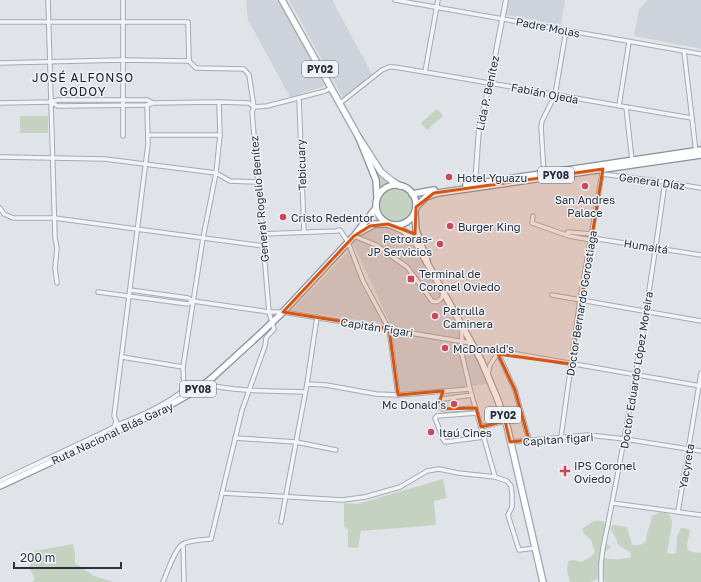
<svg xmlns="http://www.w3.org/2000/svg" width="701" height="582" viewBox="0 0 701 582" font-family="'Golos Text',sans-serif">
<style>
.built{fill:#ced2da}
.green{fill:#c5d2c1}
.lines{fill:none;stroke-linecap:round;stroke-linejoin:round}
.minor-casing{stroke:#a5aab2;stroke-width:5.5}
.tertiary-casing{stroke:#a5aab2;stroke-width:6}
.primary-casing{stroke:#9fa7b4;stroke-width:8}
.trunk-casing{stroke:#87909f;stroke-width:8}
.minor{stroke:#f2f4f7;stroke-width:3.5}
.tertiary{stroke:#f2f4f7;stroke-width:4}
.primary{stroke:#fff;stroke-width:5.5}
.trunk{stroke:#fff;stroke-width:5.5}
.marked{fill:#d55511;fill-opacity:0.2;stroke:#d55511;stroke-width:3;stroke-linejoin:round}
.poi-dot{fill:#cb475a;stroke:#eff2f6;stroke-width:1.5}
.labels{text-anchor:middle;dominant-baseline:central;stroke-width:3;stroke-linejoin:round;paint-order:stroke}
.shield{fill:#eff2f6;stroke:#646b76;stroke-width:1}
.shield-label{font-size:10px;font-weight:bold;fill:#29313f}
.street-label{font-size:11px;fill:#29313f;stroke:#eff2f6}
.poi-label{font-size:11px;fill:#29313f;stroke:#eff2f6;text-anchor:start}
.neighbourhood-label{font-size:12px;letter-spacing:1px;fill:#1b2230;stroke:#eff2f6}
</style>
<rect width="100%" height="100%" fill="#e0e3e8"/>
<g class="built">
<polygon points="246,0 279,0 325,86 290,97 248,20"/>
<polygon points="289,0 332,0 373,76 343,98"/>
<polygon points="509,0 565,0 561,25 506,15"/>
<polygon points="648,0 701,0 701,49 634,36 639,9"/>
<polygon points="374,228 389,228 402,233 411,239 467,339 488,384 401,393 391,325 353,243 362,235"/>
<polygon points="350,250 385,324 292,310"/>
</g>
<g class="green">
<polygon points="437,109 443,116 427,130 421,123"/>
<rect x="20" y="116" width="28" height="17"/>
<polygon points="369,158 392,184 387,185 381,189"/>
<circle cx="396" cy="206" r="18"/>
<polygon points="443,479 447,498 434,501 436,525 361,531 358,548 348,547 348,530 344,526 344,503 357,504"/>
<path d="M660 512 669 514 672 520V524L667 553 672 554 676 553 677 536 681 528H685L690 530 687 545 688 550 692 552 701 553V582H605L604 578H599L591 582H570L567 570 568 561 573 560 582 562 592 556 595 552 591 540 584 534 582 529 594 521H603L606 525 604 534 605 543 611 547 604 553 602 557C610 560 622 560 631 557L630 552 617 544V540L610 528 613 525 627 527 632 545C638 546 642 545 646 541 646 533 651 525 652 516Z"/>
<polygon points="73,544 75,552 75,563 94,576 114,582 33,582 35,578 29,568 35,551"/>
</g>
<g class="lines">
<g class="minor-casing">
<g id="minor">
<polyline points="48,0 55,238 57,248 55,268 57,283"/>
<polyline points="123,0 123,136"/>
<polyline points="395,0 701,54"/>
<polyline points="0,22 188,22 189,61"/>
<polyline points="684,51 696,152"/>
<path d="M0 63 122 60 189 61 196 68 244 69 249 75 254 107 252 112 269 312 274 329 266 338 265 346 242 410 211 539C202 540 191 540 183 544 175 548 167 573 163 582"/>
<polyline points="425,72 438,0"/>
<polyline points="299,98 304,232"/>
<polyline points="50,102 58,106 147,105 153,103 219,102 249,103 254,107 267,106 325,91 331,88"/>
<polyline points="0,103 50,102 58,100 147,100 153,103"/>
<path d="M339 104 382 70 389 67H394C494 83 593 102 692 118"/>
<polyline points="619,106 629,42"/>
<polyline points="626,107 632,160"/>
<polyline points="148,135 220,135"/>
<polyline points="0,157 105,159 216,173 230,181 258,182"/>
<polyline points="544,174 541,127 542,121 555,95 566,31"/>
<polyline points="602,174 665,182 701,188"/>
<polyline points="0,208 4,214 13,218 54,218 263,246"/>
<polyline points="533,216 532,223 569,236 591,240"/>
<polyline points="262,234 336,231 340,230 348,242 363,281 389,329 398,395"/>
<polyline points="566,235 568,232 592,234"/>
<path d="M354 236 376 245 407 267 432 301C438 303 442 300 443 293"/>
<polyline points="592,238 701,255"/>
<polyline points="130,290 188,298 193,301 269,312 283,312 471,343"/>
<polyline points="98,292 188,304 193,301"/>
<polyline points="552,295 701,321"/>
<polyline points="461,327 462,341 461,350 470,389 495,477"/>
<polyline points="498,353 515,390 529,440"/>
<polyline points="122,357 183,367"/>
<polyline points="488,375 490,365 498,353 511,353 701,386"/>
<path d="M205 384C238 392 271 391 305 392"/>
<polyline points="307,384 326,385 376,394 398,395 470,389"/>
<path d="M472 395 443 399 440 400C438 404 439 406 442 409L446 410 476 408"/>
<polyline points="188,396 184,390 183,367 203,238 216,173 220,135 219,102"/>
<polyline points="477,413 437,416 435,418 443,439 445,442 484,437"/>
<path d="M117 425C141 416 164 406 184 390"/>
<polyline points="481,427 505,421"/>
<polyline points="120,430 114,416 148,144 147,105"/>
<polyline points="561,437 580,300 603,168"/>
<polyline points="235,438 296,442 336,450"/>
<polyline points="510,442 588,435 625,439 701,451"/>
<polyline points="0,481 102,433 114,427 116,422"/>
<polyline points="222,493 342,500 365,497 400,487 427,471 439,469 458,473 495,477 507,481 511,486 512,495 512,507 508,515 519,550 535,548"/>
<polyline points="612,503 701,515"/>
<polyline points="678,512 701,373"/>
<polyline points="281,522 307,384 317,317"/>
<polyline points="183,544 184,582"/>
<path d="M601 582V563L603 548C628 427 648 304 665 182"/>
</g>
</g>
<g class="tertiary-casing">
<polyline id="tertiary" points="475,185 479,128 490,82 506,0"/>
</g>
<g class="primary-casing">
<g id="primary">
<polyline points="282,0 359,138 381,172 392,181 400,186"/>
<path d="M390 225C402 229 409 233 416 243L481 360 497 398 507 426 543 582"/>
</g>
</g>
<g class="trunk-casing">
<g id="trunk">
<polyline points="359,138 376,180 377,196"/>
<circle cx="396" cy="205" r="20"/>
<polyline points="466,185 701,150"/>
<polyline points="412,194 434,190"/>
<polyline points="416,207 426,197 438,193 701,155"/>
<polyline points="415,214 416,230 427,261"/>
<polyline points="360,232 375,224 387,224"/>
<polyline points="0,486 156,413 198,389 212,378 260,334 283,312 354,236 376,208"/>
</g>
</g>
<use href="#minor" class="minor"/>
<use href="#tertiary" class="tertiary"/>
<use href="#primary" class="primary"/>
<use href="#trunk" class="trunk"/>
</g>
<path class="marked" d="M603 169 571 364 498 354 515 390 529 440 510 442 505 421 481 427 476 408 442 409 439 403 443 391 398 395 389 329 283 312 354 236 370 226 388 224 415 234 416 207 434 193Z"/>
<g class="poi-dot">
<circle cx="449" cy="177" r="4"/>
<circle cx="585" cy="186" r="4"/>
<circle cx="283" cy="217" r="4"/>
<circle cx="450" cy="226" r="4"/>
<circle cx="440" cy="244" r="4"/>
<rect x="407" y="275" width="8" height="8" rx="2"/>
<circle cx="435" cy="316" r="4"/>
<circle cx="445" cy="348" r="4"/>
<circle cx="454" cy="404" r="4"/>
<circle cx="431" cy="432" r="4"/>
<path d="M563 465h4v4h4v4h-4v4h-4v-4h-4v-4h4z"/>
</g>
<g class="labels">
<g class="shield">
<rect x="302" y="61" width="36" height="16" rx="3"/>
<rect x="538" y="167" width="36" height="16" rx="3"/>
<rect x="180" y="381" width="36" height="16" rx="3"/>
<rect x="485" y="407" width="36" height="16" rx="3"/>
</g>
<g class="shield-label">
<text x="320" y="69">PY02</text>
<text x="556" y="175">PY08</text>
<text x="198" y="389">PY08</text>
<text x="503" y="415">PY02</text>
</g>
<g class="street-label">
<text transform="translate(548 27) rotate(11)">Padre Molas</text>
<text transform="translate(487 93) rotate(-78)">Lida P. Benítez</text>
<text transform="translate(545 93) rotate(11)">Fabián Ojeda</text>
<text transform="translate(301 165) rotate(-92)">Tebicuary</text>
<text transform="translate(652 181) rotate(8)">General Díaz</text>
<text transform="translate(259 199) rotate(-95)">General Rogelio Benítez</text>
<text transform="translate(646 246) rotate(9)">Humaitá</text>
<text transform="translate(581 303) rotate(-81)">Doctor Bernardo Gorostiaga</text>
<text transform="translate(377 327) rotate(9)">Capitán Figari</text>
<text transform="translate(636 370) rotate(-81)">Doctor Eduardo López Moreira</text>
<text transform="translate(112 433) rotate(-25)">Ruta Nacional Blás Garay</text>
<text transform="translate(558 439) rotate(-4)">Capitan figari</text>
<text transform="translate(686 466) rotate(-80)">Yacyreta</text>
</g>
<g class="poi-label">
<text x="457" y="177">Hotel Yguazu</text>
<text x="585" y="199" text-anchor="middle">San Andres<tspan x="585" dy="13">Palace</tspan></text>
<text x="291" y="217">Cristo Redentor</text>
<text x="458" y="226">Burger King</text>
<text x="432" y="238" text-anchor="end">Petroras-<tspan x="432" dy="13">JP Servicios</tspan></text>
<text x="419" y="273">Terminal de<tspan x="419" dy="13">Coronel Oviedo</tspan></text>
<text x="443" y="310">Patrulla<tspan x="443" dy="13">Caminera</tspan></text>
<text x="453" y="348">McDonald's</text>
<text x="446" y="404" text-anchor="end">Mc Donald's</text>
<text x="439" y="432">Itaú Cines</text>
<text x="574" y="465">IPS Coronel<tspan x="574" dy="13">Oviedo</tspan></text>
</g>
<g class="neighbourhood-label">
<text x="83" y="77">JOSÉ ALFONSO<tspan x="83" dy="14">GODOY</tspan></text>
</g>
</g>
<path d="M14 562v6h107v-6" fill="none" stroke="#29313f" stroke-width="2"/>
<text x="20" y="562" font-size="12" fill="#29313f" stroke="#eff2f6" stroke-width="3" paint-order="stroke">200 m</text>
</svg>
